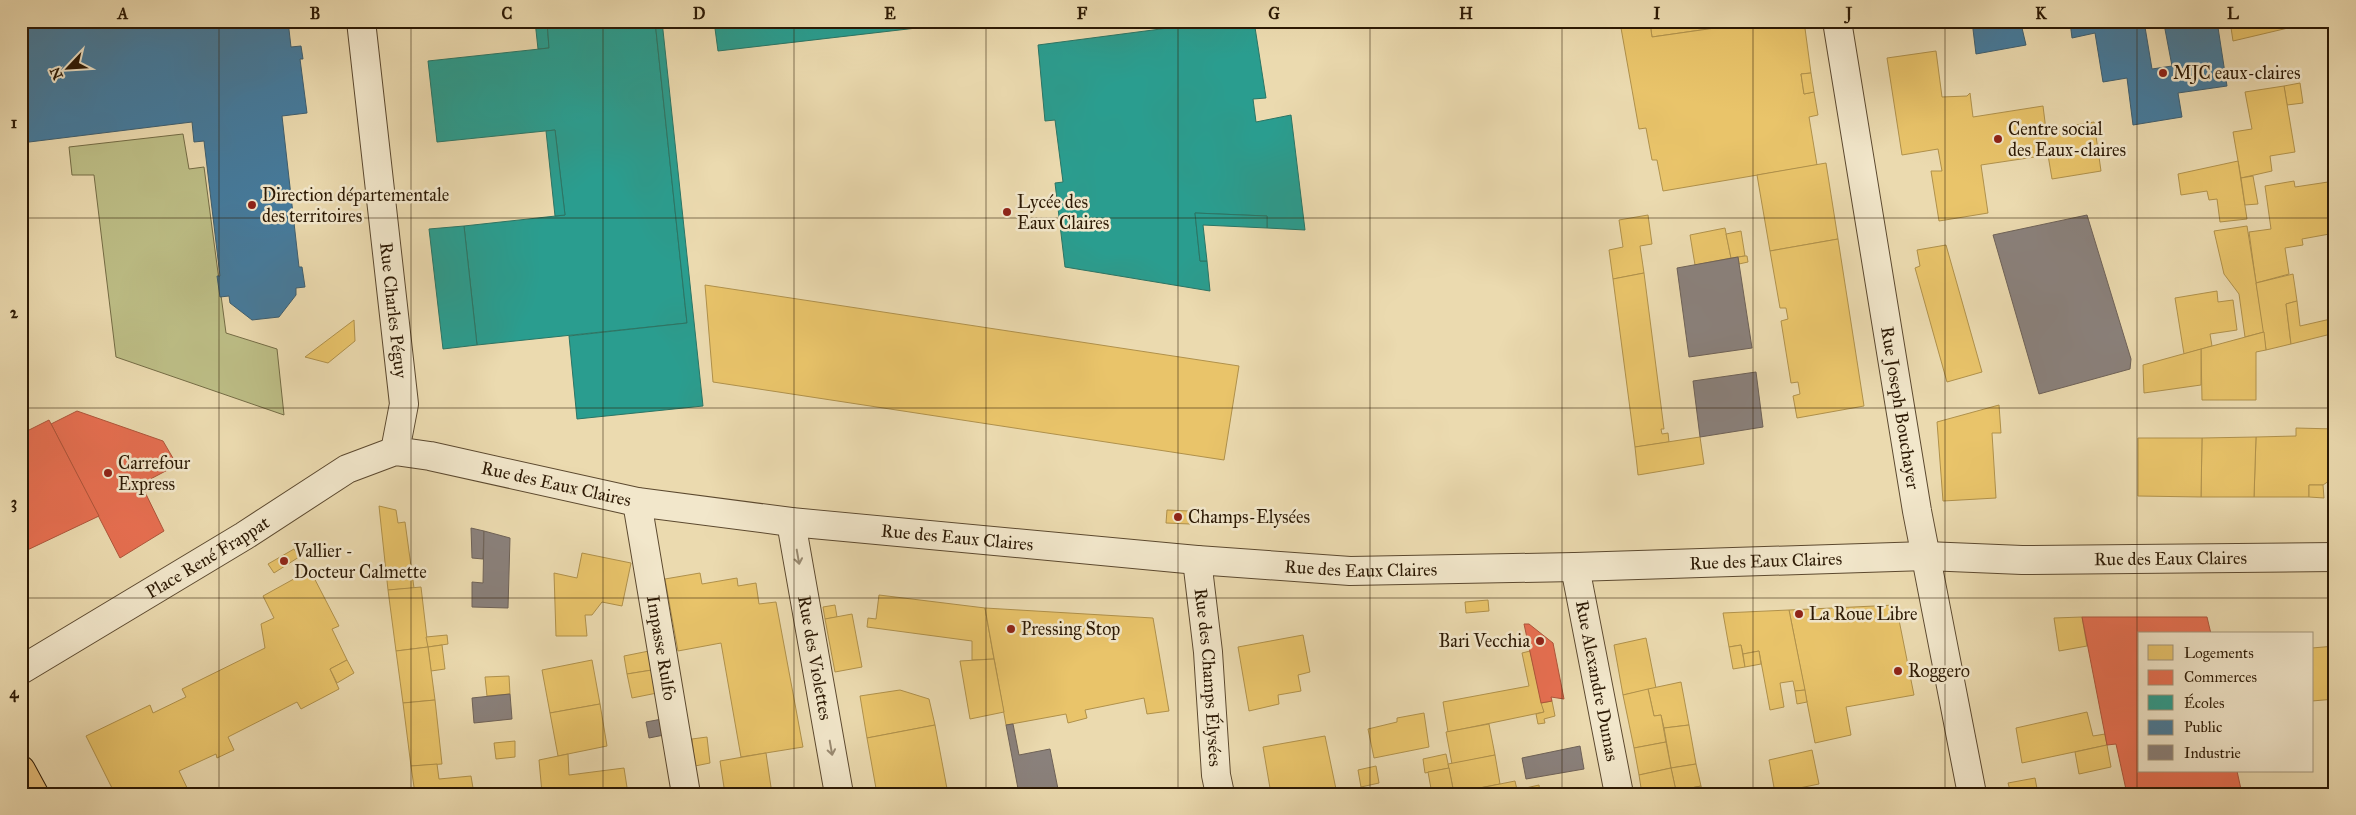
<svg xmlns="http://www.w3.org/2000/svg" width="2356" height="815" viewBox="0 0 2356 815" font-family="'IM FELL Great Primer',serif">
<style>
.green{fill:#bdbe86;stroke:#746c45}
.homes{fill:#e9c46a;stroke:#b0914b}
.shops{fill:#e76f51;stroke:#af553a}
.schools{fill:#2a9d8f;stroke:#2b7565}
.public{fill:#457b9d;stroke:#3e5e6f;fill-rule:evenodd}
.industry{fill:#8a817c;stroke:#6e6258}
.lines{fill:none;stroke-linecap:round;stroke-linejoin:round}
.minor-casing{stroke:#5c492f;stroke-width:30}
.major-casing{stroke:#2c1904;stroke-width:30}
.minor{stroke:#f2e7cb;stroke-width:28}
.major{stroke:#e6bd78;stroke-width:28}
.oneway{stroke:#998a71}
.grid{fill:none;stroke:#2c1904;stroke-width:1;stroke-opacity:0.55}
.poi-dot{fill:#8f2418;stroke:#f2e7cb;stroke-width:2}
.labels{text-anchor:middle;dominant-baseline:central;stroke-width:5;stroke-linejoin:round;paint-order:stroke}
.poi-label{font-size:18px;fill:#2c1904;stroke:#f2e7cb;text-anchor:start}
.street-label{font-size:18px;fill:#2c1904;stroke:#f2e7cb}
.neatline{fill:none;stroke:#2c1904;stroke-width:2}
.grid-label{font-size:16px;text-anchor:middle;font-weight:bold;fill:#2c1904}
</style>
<rect width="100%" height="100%" fill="#ebdaaf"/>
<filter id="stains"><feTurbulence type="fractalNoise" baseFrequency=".004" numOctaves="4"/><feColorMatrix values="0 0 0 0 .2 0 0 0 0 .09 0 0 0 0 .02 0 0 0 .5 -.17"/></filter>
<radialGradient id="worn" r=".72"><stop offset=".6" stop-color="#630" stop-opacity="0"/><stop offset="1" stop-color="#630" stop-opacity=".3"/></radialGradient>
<polygon class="green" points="183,134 189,169 204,167 226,333 277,349 284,415 116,357 94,175 72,175 69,147"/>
<g class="homes">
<polygon points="1661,21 1714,21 1715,28 1652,37 1650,23"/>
<polygon points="1714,21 1804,21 1811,73 1801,74 1804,94 1814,92 1818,115 1809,117 1817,165 1663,191 1657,160 1652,160 1646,128 1639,129 1621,28 1650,23 1652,37 1715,28"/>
<polygon points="2230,21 2286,21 2288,28 2233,41"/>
<polygon points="1936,51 1942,97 1967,96 1970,93 1973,117 2043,106 2046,130 2094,122 2101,171 2052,179 2048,155 1981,165 1988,213 1939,221 1931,171 1942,171 1938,149 1902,155 1887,58"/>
<polygon points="1811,73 1814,92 1804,94 1801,74"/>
<polygon points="2300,83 2303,103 2287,105 2284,86"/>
<polygon points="2284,86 2295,152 2270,156 2272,171 2241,178 2233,132 2252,129 2245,92"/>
<polygon points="2238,161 2247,219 2220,222 2217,199 2209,200 2207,191 2181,195 2178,174"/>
<polygon points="1826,163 1838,239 1770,251 1757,175"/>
<polygon points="2253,176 2258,204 2245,205 2241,178"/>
<polygon points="2294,181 2295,187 2328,182 2335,233 2302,239 2303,245 2285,248 2289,274 2256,283 2249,232 2271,229 2265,186"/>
<polygon points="1648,215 1652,244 1640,246 1644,273 1613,279 1609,250 1623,247 1619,220"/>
<polygon points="2247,226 2264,332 2245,337 2239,294 2224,274 2214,231"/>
<polygon points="1725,228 1731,258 1695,265 1690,235"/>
<polygon points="1741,231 1745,256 1731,258 1726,234"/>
<polygon points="1838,239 1864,406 1797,418 1793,396 1800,394 1798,382 1791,383 1781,321 1788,319 1786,308 1780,308 1770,251"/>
<polygon points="1946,245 1982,372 1947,382 1915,268 1920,266 1917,250"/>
<polygon points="1745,256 1747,256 1748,262 1739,264 1738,257"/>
<polygon points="1644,273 1664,429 1661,429 1662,434 1668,433 1669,442 1635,447 1613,279"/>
<polygon points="2293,274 2297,301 2286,304 2291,344 2266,350 2256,283"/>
<polygon points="705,285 1239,366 1224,460 713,382"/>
<polygon points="2217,291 2218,302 2233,300 2237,330 2210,334 2212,346 2184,354 2175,298"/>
<polygon points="2297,301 2300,326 2335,318 2335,333 2291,344 2286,304"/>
<polygon points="354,320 355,341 328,363 305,357"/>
<polygon points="2264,332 2266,350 2256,352 2256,400 2202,400 2201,349"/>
<polygon points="2201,349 2201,385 2144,393 2143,365"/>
<polygon points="1999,405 2001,433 1992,433 1996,498 1943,501 1937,422"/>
<polygon points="2296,428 2335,429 2335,482 2332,479 2323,485 2309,485 2309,497 2254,497 2256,437 2296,436"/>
<polygon points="1700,437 1704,464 1638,475 1635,447"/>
<polygon points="2256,437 2254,497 2201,497 2202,438"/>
<polygon points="2138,438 2202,438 2201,497 2138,496"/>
<polygon points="2309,485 2323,485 2324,498 2309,497"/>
<polygon points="379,506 396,510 398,523 405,522 414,588 388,590"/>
<polygon points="1167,510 1189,511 1190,524 1166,523"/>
<polygon points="294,549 299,557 274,573 268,564"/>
<polygon points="582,553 631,563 622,606 602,602 592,615 585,615 587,636 556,636 554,573 577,578"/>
<polygon points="310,570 339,626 332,629 347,660 330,669 339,689 301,709 297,702 228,737 234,750 217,758 216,754 179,771 190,794 115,794 86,736 150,705 153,713 186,697 182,689 265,648 261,624 274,618 263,596"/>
<polygon points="700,573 702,584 737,578 738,586 756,583 759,604 776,602 803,747 741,757 721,643 678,651 665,579"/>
<polygon points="421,587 428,647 396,651 388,590"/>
<polygon points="879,595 985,608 994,659 972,660 972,641 867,627 868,618 876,619"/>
<polygon points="1488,600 1489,611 1466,613 1465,602"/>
<polygon points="835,605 837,617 825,619 823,607"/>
<polygon points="1896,605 1914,695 1846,707 1851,735 1815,743 1789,610"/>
<polygon points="985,608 1153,618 1169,711 1147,714 1144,698 1085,710 1087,718 1068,723 1066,714 1006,725"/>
<polygon points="1789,610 1805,690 1795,691 1793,681 1780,683 1784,707 1770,710 1759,651 1743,654 1741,645 1729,647 1723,613"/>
<polygon points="852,614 862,667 835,672 825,619"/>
<polygon points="2082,617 2087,646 2059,651 2054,618"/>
<polygon points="447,635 448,644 428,647 426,637"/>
<polygon points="1303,635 1310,672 1298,675 1301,691 1278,695 1279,704 1249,711 1238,647"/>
<polygon points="1646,638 1656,688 1623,695 1614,645"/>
<polygon points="442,645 445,669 431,671 428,647"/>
<polygon points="1741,645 1745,667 1733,669 1729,647"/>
<polygon points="2335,646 2335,699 2312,701 2312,648"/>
<polygon points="428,647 435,700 403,703 396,651"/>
<polygon points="649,651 652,670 627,674 624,656"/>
<polygon points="1530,651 1544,712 1448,732 1443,702 1529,686 1522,653"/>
<polygon points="1759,651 1761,664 1745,667 1743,654"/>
<polygon points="994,659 1004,712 970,719 960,661"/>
<polygon points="347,660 354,673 337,683 330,669"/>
<polygon points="592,660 600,704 550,713 542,670"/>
<polygon points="652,670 657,693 632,698 627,674"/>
<polygon points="509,676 510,694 487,696 485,677"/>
<polygon points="1681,682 1689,725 1664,728 1661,715 1654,716 1648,689"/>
<polygon points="1648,689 1654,716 1661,715 1666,742 1634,748 1623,695"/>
<polygon points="900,690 929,699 935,725 867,738 860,696"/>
<polygon points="1805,690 1807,702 1797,704 1795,691"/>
<polygon points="435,700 442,764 411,766 403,703"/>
<polygon points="1552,701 1555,716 1544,719 1545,723 1538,724 1536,714 1544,712 1541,703"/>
<polygon points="600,704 607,746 558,756 550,713"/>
<polygon points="2087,712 2093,736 2105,734 2107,745 2022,763 2016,728"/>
<polygon points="1424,713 1429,747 1374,758 1368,729 1397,722 1397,718"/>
<polygon points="1489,724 1495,755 1452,764 1446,732"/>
<polygon points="935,725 948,794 877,794 867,738"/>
<polygon points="1689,725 1696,764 1671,768 1664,728"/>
<polygon points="1325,736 1337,794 1271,794 1263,747"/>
<polygon points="707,737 710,763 695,766 692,739"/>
<polygon points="515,741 515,757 496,759 494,743"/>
<polygon points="1666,742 1671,768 1639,775 1634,748"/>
<polygon points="2107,745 2111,767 2079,774 2075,752"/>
<polygon points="1812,750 1819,784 1775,793 1769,760"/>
<polygon points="766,753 772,794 725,794 720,761"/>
<polygon points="568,754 569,775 624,768 628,794 567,794 566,790 542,793 539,760"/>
<polygon points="1446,754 1449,768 1425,773 1423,759"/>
<polygon points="1495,755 1500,784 1454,793 1448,764"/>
<polygon points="437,764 439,779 471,776 474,794 415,794 411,766"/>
<polygon points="1696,764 1701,786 1676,791 1671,768"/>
<polygon points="1376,766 1379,783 1361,787 1358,770"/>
<polygon points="1449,768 1454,794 1432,794 1428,772"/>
<polygon points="1671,768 1676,791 1701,786 1703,794 1642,794 1639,775"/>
<polygon points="2035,778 2038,794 2011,794 2008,783"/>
<polygon points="1515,781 1518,794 1454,793 1500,784"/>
<polygon points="1539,785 1540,794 1518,794 1517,790"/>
<polygon points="1843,789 1844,794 1817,794 1824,792"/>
<polygon points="1729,790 1729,794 1711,794"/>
</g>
<g class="shops">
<polygon points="77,411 163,441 177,465 141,484 164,531 120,558 51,424"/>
<polygon points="49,420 99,516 21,553 21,434"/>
<polygon points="2082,617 2207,617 2211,634 2140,634 2140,771 2237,771 2242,794 2127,794 2116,744 2107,745"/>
<polygon points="1524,624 1529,624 1553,643 1564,699 1551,697 1552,701 1541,703"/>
</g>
<g class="schools">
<polygon points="535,21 547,21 549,48 538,49"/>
<polygon points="547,21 655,21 687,323 477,345 464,226 565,215 555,130 437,142 428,61 549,48"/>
<polygon points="655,21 662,21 703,406 577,419 569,336 687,323"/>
<polygon points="714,21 977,21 718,51"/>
<polygon points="1222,21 1254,21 1266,98 1253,99 1256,122 1291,115 1305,230 1267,228 1267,216 1195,213 1200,261 1207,261 1210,291 1065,267 1055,183 1063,182 1055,120 1045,121 1038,45"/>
<polygon points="555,130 565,215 555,216 546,131"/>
<polygon points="1195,213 1267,216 1267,228 1203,225 1207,261 1200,261"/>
<polygon points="464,226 477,345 443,349 429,229"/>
</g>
<g class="public">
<polygon points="21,21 53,21 53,24 76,21 288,21 291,47 301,46 303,59 300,59 307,113 282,116 299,267 302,267 305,287 296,288 296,295 279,317 252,320 230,303 229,296 220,297 217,276 220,276 204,141 194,142 192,122 21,143"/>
<path d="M1972 21H2217L2227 86 2178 93 2182 117 2133 125 2127 78 2103 82 2095 33 2072 38 2070 22 2022 28 2026 45 1976 54ZM2164 24 2172 66 2152 69 2145 27Z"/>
</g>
<g class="industry">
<polygon points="2087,215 2131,359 2130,369 2039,394 1993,235"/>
<polygon points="1738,257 1752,348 1689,357 1677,268"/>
<polygon points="1756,372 1763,427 1700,437 1693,381"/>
<polygon points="471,528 484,531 483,559 472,558"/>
<polygon points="484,531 510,538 508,608 472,607 472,582 483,583"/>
<polygon points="510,694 512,719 474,723 472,698"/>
<polygon points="662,719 664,735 649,738 646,722"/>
<polygon points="1013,724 1019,755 1050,749 1059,794 1019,794 1006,725"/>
<polygon points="1580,746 1584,769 1526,779 1522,758"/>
</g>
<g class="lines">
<g class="minor-casing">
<g id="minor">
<path id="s1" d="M361 21 404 404 395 451"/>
<path id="s2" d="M1837 21 1917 511 1972 794"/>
<path id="s3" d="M637 502 686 794"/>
<path id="s4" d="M791 522 839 794"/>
<path id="s5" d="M1197 560 1208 652 1216 775 1220 794"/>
<path id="s6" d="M1575 567 1619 794"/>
<path id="s7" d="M21 670 244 536 347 469 395 451 430 456 637 502 791 522 1197 560 1350 571 1575 567 1926 556 2022 560 2335 557"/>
</g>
</g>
<g class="major-casing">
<polyline id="major" points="21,770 34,794"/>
</g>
<use href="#minor" class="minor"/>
<use href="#major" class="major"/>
</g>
<defs><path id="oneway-shaft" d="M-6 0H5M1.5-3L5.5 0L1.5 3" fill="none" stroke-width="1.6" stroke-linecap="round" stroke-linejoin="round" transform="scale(1.25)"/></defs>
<g class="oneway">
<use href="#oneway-shaft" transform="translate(798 557) rotate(80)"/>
<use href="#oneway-shaft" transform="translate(831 748) rotate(80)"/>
</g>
<path class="grid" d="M219 21V794M411 21V794M603 21V794M794 21V794M986 21V794M1178 21V794M1370 21V794M1562 21V794M1753 21V794M1945 21V794M2137 21V794M21 218H2335M21 408H2335M21 598H2335"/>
<g class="poi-dot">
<circle cx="2163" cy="73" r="5"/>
<circle cx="1998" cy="139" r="5"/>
<circle cx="252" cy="205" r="5"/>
<circle cx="1007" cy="212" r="5"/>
<circle cx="108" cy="473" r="5"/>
<circle cx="1178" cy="517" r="5"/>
<circle cx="284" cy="561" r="5"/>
<circle cx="1799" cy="614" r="5"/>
<circle cx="1011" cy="629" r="5"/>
<circle cx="1540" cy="641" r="5"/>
<circle cx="1898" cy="671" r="5"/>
</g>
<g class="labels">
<g class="poi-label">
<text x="2173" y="73">MJC eaux-claires</text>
<text x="2008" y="129">Centre social<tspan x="2008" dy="21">des Eaux-claires</tspan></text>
<text x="262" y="195">Direction départementale<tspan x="262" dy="21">des territoires</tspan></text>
<text x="1017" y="202">Lycée des<tspan x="1017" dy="21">Eaux Claires</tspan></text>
<text x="118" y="463">Carrefour<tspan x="118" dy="21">Express</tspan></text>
<text x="1188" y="517">Champs-Elysées</text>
<text x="294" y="551">Vallier -<tspan x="294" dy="21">Docteur Calmette</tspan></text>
<text x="1809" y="614">La Roue Libre</text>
<text x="1021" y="629">Pressing Stop</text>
<text x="1530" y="641" text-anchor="end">Bari Vecchia</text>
<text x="1908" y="671">Roggero</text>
</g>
<g class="street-label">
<text stroke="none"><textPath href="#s1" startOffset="291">Rue Charles Péguy</textPath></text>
<text stroke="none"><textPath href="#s2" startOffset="392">Rue Joseph Bouchayer</textPath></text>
<text stroke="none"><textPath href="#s7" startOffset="599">Rue des Eaux Claires</textPath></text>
<text stroke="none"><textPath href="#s7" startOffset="1004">Rue des Eaux Claires</textPath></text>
<text stroke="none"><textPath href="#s7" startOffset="218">Place René Frappat</textPath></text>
<text stroke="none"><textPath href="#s7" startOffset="2219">Rue des Eaux Claires</textPath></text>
<text stroke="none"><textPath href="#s7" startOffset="1814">Rue des Eaux Claires</textPath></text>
<text stroke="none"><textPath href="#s7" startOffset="1409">Rue des Eaux Claires</textPath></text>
<text stroke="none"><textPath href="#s3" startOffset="148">Impasse Rulfo</textPath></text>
<text stroke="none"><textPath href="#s4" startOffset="138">Rue des Violettes</textPath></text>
<text stroke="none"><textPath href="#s5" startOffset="118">Rue des Champs Élysées</textPath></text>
<text stroke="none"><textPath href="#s6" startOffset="116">Rue Alexandre Dumas</textPath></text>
</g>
</g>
<rect width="2356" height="815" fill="none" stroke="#ebdaaf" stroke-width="55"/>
<rect x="2138" y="632" width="175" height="140" fill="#f2e7cb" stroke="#a3957b"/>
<rect x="2148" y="645" width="25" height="15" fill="#e9c46a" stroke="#a3957b"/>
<text x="2184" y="658" font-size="15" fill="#2c1904">Logements</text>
<rect x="2148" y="670" width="25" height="15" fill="#e76f51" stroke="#a3957b"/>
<text x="2184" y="682" font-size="15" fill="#2c1904">Commerces</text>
<rect x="2148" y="695" width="25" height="15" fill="#2a9d8f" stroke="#a3957b"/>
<text x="2184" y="708" font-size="15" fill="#2c1904">Écoles</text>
<rect x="2148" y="720" width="25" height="15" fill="#457b9d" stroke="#a3957b"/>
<text x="2184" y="732" font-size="15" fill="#2c1904">Public</text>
<rect x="2148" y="745" width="25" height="15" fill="#8a817c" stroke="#a3957b"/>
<text x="2184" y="758" font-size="15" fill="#2c1904">Industrie</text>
<g transform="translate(68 68) rotate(245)" stroke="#f2e7cb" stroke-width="4" paint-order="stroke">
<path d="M0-4L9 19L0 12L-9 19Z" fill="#2c1904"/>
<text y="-8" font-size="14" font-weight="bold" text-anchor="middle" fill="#2c1904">N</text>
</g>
<rect x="28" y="28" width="2300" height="760" class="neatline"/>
<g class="grid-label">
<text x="123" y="19">A</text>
<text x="315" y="19">B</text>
<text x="507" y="19">C</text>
<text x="699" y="19">D</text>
<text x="890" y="19">E</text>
<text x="1082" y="19">F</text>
<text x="1274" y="19">G</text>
<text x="1466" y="19">H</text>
<text x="1657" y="19">I</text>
<text x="1849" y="19">J</text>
<text x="2041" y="19">K</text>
<text x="2233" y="19">L</text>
<text x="14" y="128">1</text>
<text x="14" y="318">2</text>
<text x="14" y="508">3</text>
<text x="14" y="698">4</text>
</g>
<rect width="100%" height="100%" filter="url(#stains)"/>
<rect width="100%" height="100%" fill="url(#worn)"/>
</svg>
